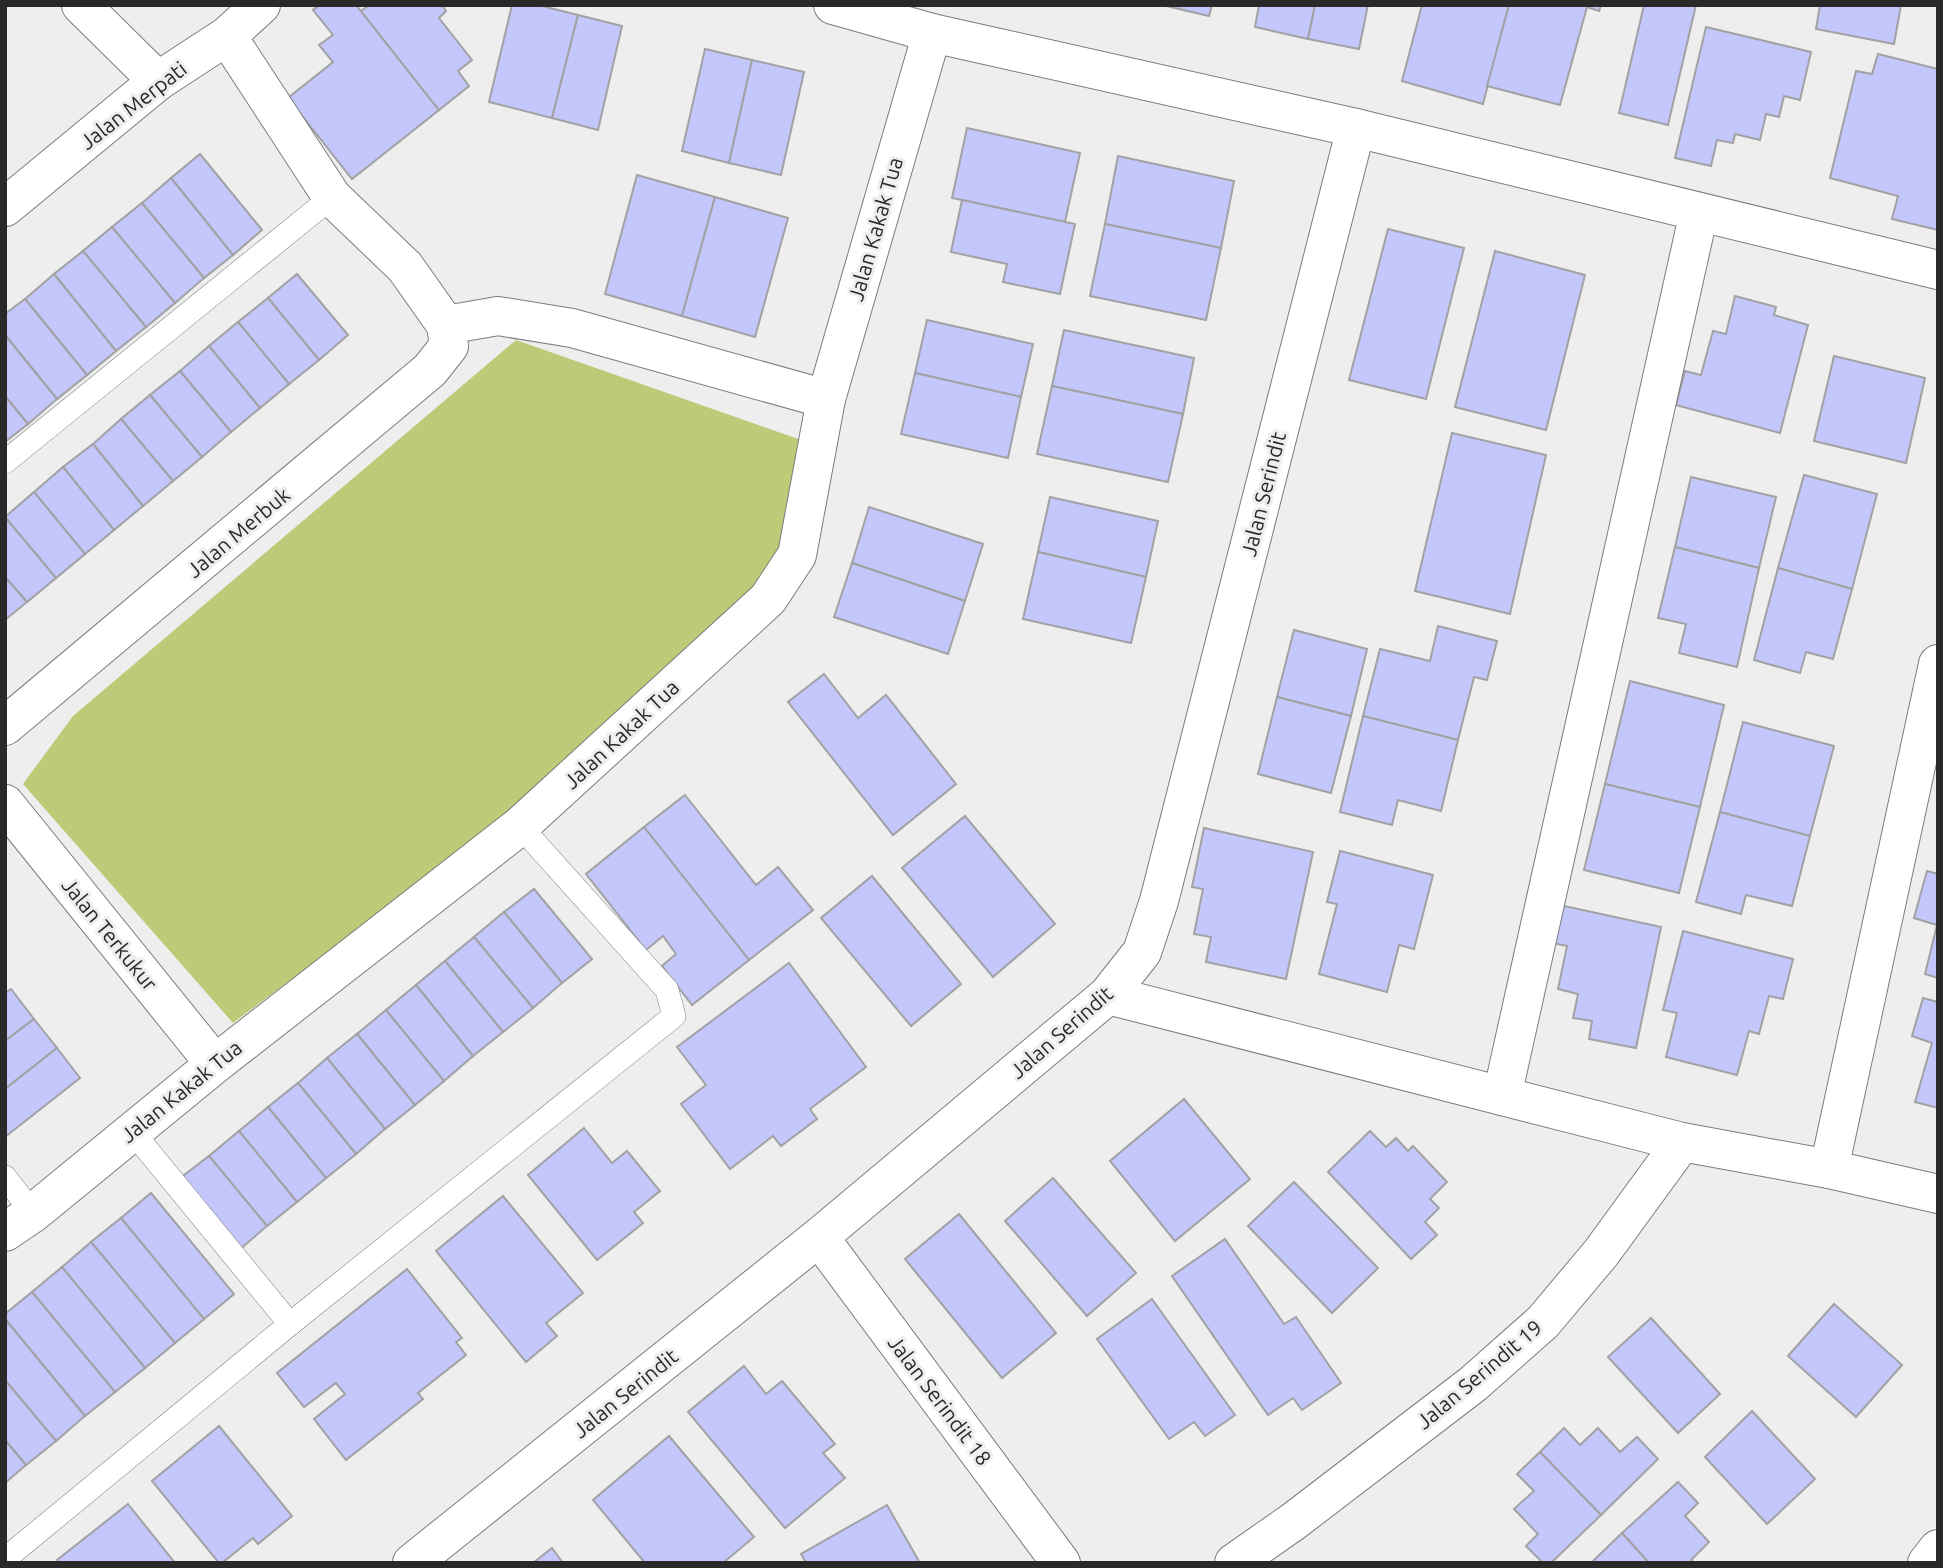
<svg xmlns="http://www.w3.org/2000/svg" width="1943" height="1568" viewBox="0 0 1943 1568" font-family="Ubuntu,sans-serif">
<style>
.green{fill:#beca77}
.building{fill:#c3c7fb;stroke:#a2a2a4;stroke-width:2}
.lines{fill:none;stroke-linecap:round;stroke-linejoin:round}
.service-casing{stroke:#7b7c7d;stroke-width:24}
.minor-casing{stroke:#7b7c7d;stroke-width:40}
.tertiary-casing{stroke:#7b7c7d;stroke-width:40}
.service{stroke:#fff;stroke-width:23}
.minor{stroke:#fff;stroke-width:38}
.tertiary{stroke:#fff;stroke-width:38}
.labels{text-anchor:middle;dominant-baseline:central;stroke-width:6;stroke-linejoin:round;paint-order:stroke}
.street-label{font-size:21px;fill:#292929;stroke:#eeeeef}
</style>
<rect width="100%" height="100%" fill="#eeeeef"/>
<polygon class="green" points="516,340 807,442 771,586 489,832 233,1023 23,784 73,716"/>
<g class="building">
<polygon points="319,5 356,5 439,110 352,179 288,98 333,62 319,45 333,35 313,10"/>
<polygon points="369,5 442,5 446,11 439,18 472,60 458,71 469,86 439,110 361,11"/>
<polygon points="512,5 538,5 578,15 552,118 489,102"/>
<polygon points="1162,5 1212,5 1209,16"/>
<polygon points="1259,5 1315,5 1308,39 1255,27"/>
<polygon points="1315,5 1368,5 1359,49 1308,39"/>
<polygon points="1422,5 1509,5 1483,104 1402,81"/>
<polygon points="1509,5 1601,5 1599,11 1587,7 1560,105 1487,86"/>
<polygon points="1644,5 1696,5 1668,125 1619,113"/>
<polygon points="1820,5 1901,5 1894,44 1816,29"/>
<polygon points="578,15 622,26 598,130 552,118"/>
<polygon points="1706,27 1811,52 1800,100 1784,96 1779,117 1766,114 1760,140 1735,134 1733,143 1717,140 1711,166 1675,158"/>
<polygon points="705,49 752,60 729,163 682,151"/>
<polygon points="1878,54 1938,69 1938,230 1892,219 1898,196 1830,178 1856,71 1872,74"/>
<polygon points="752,60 804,72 781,175 729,163"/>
<polygon points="967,128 1080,153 1065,222 952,198"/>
<polygon points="200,154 262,230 233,255 171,178"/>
<polygon points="1118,156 1234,181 1221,248 1105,224"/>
<polygon points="637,175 715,197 682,316 605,294"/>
<polygon points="171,178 233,255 204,278 142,203"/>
<polygon points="715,197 788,218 755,337 682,316"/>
<polygon points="962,200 1075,224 1060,294 1003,282 1007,264 951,252"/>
<polygon points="142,203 204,278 175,303 112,227"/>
<polygon points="1105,224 1221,248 1206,320 1090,296"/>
<polygon points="112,227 175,303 146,327 83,251"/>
<polygon points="1388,229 1464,248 1426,399 1349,380"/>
<polygon points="83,251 146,327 116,351 54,274"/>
<polygon points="1495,251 1585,275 1546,430 1455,407"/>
<polygon points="54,274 116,351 87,375 25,299"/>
<polygon points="297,274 348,335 319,360 268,298"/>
<polygon points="1735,296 1776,307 1774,315 1808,325 1780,433 1676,405 1685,371 1701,375 1713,331 1726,334"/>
<polygon points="268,298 319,360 289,384 238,322"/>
<polygon points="25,299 87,375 57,399 5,335 5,314"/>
<polygon points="927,320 1033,344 1021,397 915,373"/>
<polygon points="238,322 289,384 260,408 209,346"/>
<polygon points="1064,330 1194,358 1183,414 1052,386"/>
<polygon points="5,335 57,399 28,424 5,396"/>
<polygon points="209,346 260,408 231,432 180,371"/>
<polygon points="1834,356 1925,378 1906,463 1814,441"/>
<polygon points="180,371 231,432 202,457 150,395"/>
<polygon points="915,373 1021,397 1008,458 901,434"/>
<polygon points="1052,386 1183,414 1168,482 1037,454"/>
<polygon points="150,395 202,457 173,481 121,419"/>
<polygon points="5,396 28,424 5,442"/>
<polygon points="121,419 173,481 143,506 93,444"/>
<polygon points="1452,433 1546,455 1510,614 1415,591"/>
<polygon points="93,444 143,506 114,530 63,467"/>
<polygon points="63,467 114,530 85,554 34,492"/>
<polygon points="1804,475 1877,494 1852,589 1778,568"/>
<polygon points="1691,477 1776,497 1759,568 1675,547"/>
<polygon points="34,492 85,554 56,578 5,517"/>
<polygon points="1050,497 1158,521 1146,577 1038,552"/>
<polygon points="869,507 983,544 965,601 852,563"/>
<polygon points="5,517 56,578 27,602 5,577"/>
<polygon points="1675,547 1759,568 1737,667 1679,653 1686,624 1658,618"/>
<polygon points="1038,552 1146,577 1131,643 1023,619"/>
<polygon points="852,563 965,601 948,654 834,617"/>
<polygon points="1778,568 1852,589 1833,659 1806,652 1800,673 1754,660"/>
<polygon points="5,577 27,602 5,620"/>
<polygon points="1438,626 1497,641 1487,680 1474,677 1458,740 1363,716 1380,649 1430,661"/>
<polygon points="1294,630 1367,649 1351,716 1277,697"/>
<polygon points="824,674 858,718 886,695 956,784 893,835 788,702"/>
<polygon points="1630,681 1724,705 1700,807 1605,784"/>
<polygon points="1277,697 1351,716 1331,793 1258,774"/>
<polygon points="1363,716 1458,740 1441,811 1398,800 1392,825 1340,812"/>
<polygon points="1743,722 1834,746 1810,836 1720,812"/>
<polygon points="1605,784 1700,807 1679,893 1584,870"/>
<polygon points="685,795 756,885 778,867 813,910 749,960 644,827"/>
<polygon points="1720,812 1810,836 1792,906 1746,895 1741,914 1696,902"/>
<polygon points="965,816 1055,924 993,977 902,868"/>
<polygon points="644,827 749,960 692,1005 662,966 676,954 663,936 646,950 586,874"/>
<polygon points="1204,828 1313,852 1286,979 1206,962 1211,937 1194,934 1203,889 1192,887"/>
<polygon points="1340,851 1433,875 1414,949 1399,945 1387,992 1319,974 1337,904 1327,902"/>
<polygon points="1927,871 1938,874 1938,978 1925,974 1937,925 1914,918"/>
<polygon points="872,876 961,984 911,1026 821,918"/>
<polygon points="534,889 592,959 562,983 504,912"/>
<polygon points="1555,904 1661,927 1636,1048 1589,1039 1592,1021 1573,1018 1578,994 1558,989 1567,946 1547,942"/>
<polygon points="504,912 562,983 533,1008 474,937"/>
<polygon points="1683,931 1793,959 1783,999 1769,996 1759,1034 1749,1031 1737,1075 1666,1057 1677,1013 1663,1010"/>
<polygon points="474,937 533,1008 503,1032 445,961"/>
<polygon points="445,961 503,1032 473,1056 416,985"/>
<polygon points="789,963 866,1067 810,1109 817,1119 781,1146 773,1136 730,1169 681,1104 706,1085 677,1047"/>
<polygon points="416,985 473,1056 444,1081 386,1010"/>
<polygon points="11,989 34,1019 5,1041 5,993"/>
<polygon points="1923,998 1938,1002 1938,1108 1915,1102 1932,1043 1912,1036"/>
<polygon points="386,1010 444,1081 415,1105 357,1034"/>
<polygon points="34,1019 57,1048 5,1089 5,1041"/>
<polygon points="357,1034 415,1105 385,1129 327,1058"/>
<polygon points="57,1048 80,1078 5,1137 5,1089"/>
<polygon points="327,1058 385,1129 356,1154 298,1083"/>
<polygon points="298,1083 356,1154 326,1178 268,1107"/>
<polygon points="1184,1099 1250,1179 1175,1241 1110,1161"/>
<polygon points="268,1107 326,1178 297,1202 239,1131"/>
<polygon points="584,1128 612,1163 627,1151 660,1191 634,1212 643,1223 597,1260 528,1175"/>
<polygon points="239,1131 297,1202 267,1226 209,1156"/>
<polygon points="1370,1131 1386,1147 1396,1138 1408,1151 1413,1146 1447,1182 1430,1199 1439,1208 1425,1222 1437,1235 1411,1259 1328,1172"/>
<polygon points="209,1156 267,1226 238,1251 179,1179"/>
<polygon points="1053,1178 1136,1273 1087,1316 1005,1221"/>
<polygon points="1294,1182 1378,1268 1332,1313 1248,1226"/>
<polygon points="151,1193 234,1294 204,1319 121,1218"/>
<polygon points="503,1196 583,1293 546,1323 557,1336 526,1362 436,1251"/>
<polygon points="959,1214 1056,1333 1002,1378 905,1259"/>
<polygon points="121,1218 204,1319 175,1343 91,1242"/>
<polygon points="1225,1239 1284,1324 1296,1317 1341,1383 1302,1410 1293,1398 1268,1415 1172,1276"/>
<polygon points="91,1242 175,1343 145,1368 62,1267"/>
<polygon points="62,1267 145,1368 115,1392 32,1292"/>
<polygon points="407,1269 462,1338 456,1342 466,1355 418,1393 423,1399 346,1460 314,1419 345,1394 336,1383 304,1407 277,1373"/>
<polygon points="32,1292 115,1392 85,1416 5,1319 5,1314"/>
<polygon points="1152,1299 1235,1415 1205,1436 1194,1422 1169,1439 1097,1339"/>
<polygon points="1834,1304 1902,1365 1856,1417 1788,1356"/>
<polygon points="1651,1318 1720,1394 1678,1433 1608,1357"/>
<polygon points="5,1319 85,1416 56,1441 5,1380"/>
<polygon points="744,1366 766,1394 782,1381 835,1444 823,1453 845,1478 785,1528 688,1412"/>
<polygon points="5,1380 56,1441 26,1465 5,1440"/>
<polygon points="1752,1411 1815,1479 1767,1524 1705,1457"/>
<polygon points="219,1426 292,1516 258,1544 253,1538 222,1563 219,1563 152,1481"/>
<polygon points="1564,1428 1580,1445 1598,1428 1620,1452 1637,1437 1658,1459 1601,1515 1540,1452"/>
<polygon points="669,1436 754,1537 723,1563 645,1563 593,1500"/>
<polygon points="5,1440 26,1465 5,1483"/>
<polygon points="1540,1452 1601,1515 1551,1563 1543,1563 1526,1546 1538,1534 1514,1509 1534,1491 1517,1474"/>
<polygon points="1678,1482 1698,1503 1685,1516 1709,1542 1691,1560 1694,1563 1649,1563 1622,1533"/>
<polygon points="128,1504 175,1563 59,1563 57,1560"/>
<polygon points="887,1505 920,1563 806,1563 801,1554"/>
<polygon points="1622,1533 1649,1563 1591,1563"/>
<polygon points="552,1548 563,1563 533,1563"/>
</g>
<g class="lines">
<g class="service-casing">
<g id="service">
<polyline points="5,462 332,197"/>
<polyline points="131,1130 290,1324"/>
<polyline points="5,1177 33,1213"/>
<polyline points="5,1559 290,1324 674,1016 667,990 520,826"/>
</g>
</g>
<g class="minor-casing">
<g id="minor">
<polyline points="81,5 158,81"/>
<polyline points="833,5 932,33 1356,128 1938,270"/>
<polyline points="5,207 158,81 227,36 261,5"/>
<polyline points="446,325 498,316 572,328 826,399"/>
<polyline points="5,726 430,370 449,346 446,325 405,267 332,197 227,36"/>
<polyline points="5,804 215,1064"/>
<polyline points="1108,995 1682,1142 1829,1169 1938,1194"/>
<polyline points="1502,1096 1699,212"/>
<polyline points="1829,1169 1938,664"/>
<polyline points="5,1232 33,1213 215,1064 520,826 768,599 797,555 826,399 932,33"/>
<polyline points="819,1237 1061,1563"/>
<polyline points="412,1563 819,1237 1108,995 1142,952 1159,901 1356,128"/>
<polyline points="1234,1563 1294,1521 1473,1384 1543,1322 1601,1253 1682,1142"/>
</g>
</g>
<g class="tertiary-casing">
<polyline id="tertiary" points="1927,1563 1938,1549"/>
</g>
<use href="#service" class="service"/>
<use href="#minor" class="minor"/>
<use href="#tertiary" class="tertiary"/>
</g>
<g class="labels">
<g class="street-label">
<text transform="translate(133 105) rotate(-38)">Jalan Merpati</text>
<text transform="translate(875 229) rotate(-74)">Jalan Kakak Tua</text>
<text transform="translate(1263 494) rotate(-76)">Jalan Serindit</text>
<text transform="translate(238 532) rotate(-40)">Jalan Merbuk</text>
<text transform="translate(621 734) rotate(-43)">Jalan Kakak Tua</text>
<text transform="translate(110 934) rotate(51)">Jalan Terkukur</text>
<text transform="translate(1061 1032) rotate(-41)">Jalan Serindit</text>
<text transform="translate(181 1091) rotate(-39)">Jalan Kakak Tua</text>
<text transform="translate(1479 1374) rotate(-40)">Jalan Serindit 19</text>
<text transform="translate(625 1393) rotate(-39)">Jalan Serindit</text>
<text transform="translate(940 1400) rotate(53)">Jalan Serindit 18</text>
</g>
</g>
<rect width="1943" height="1568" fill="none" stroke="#292929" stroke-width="14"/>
</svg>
